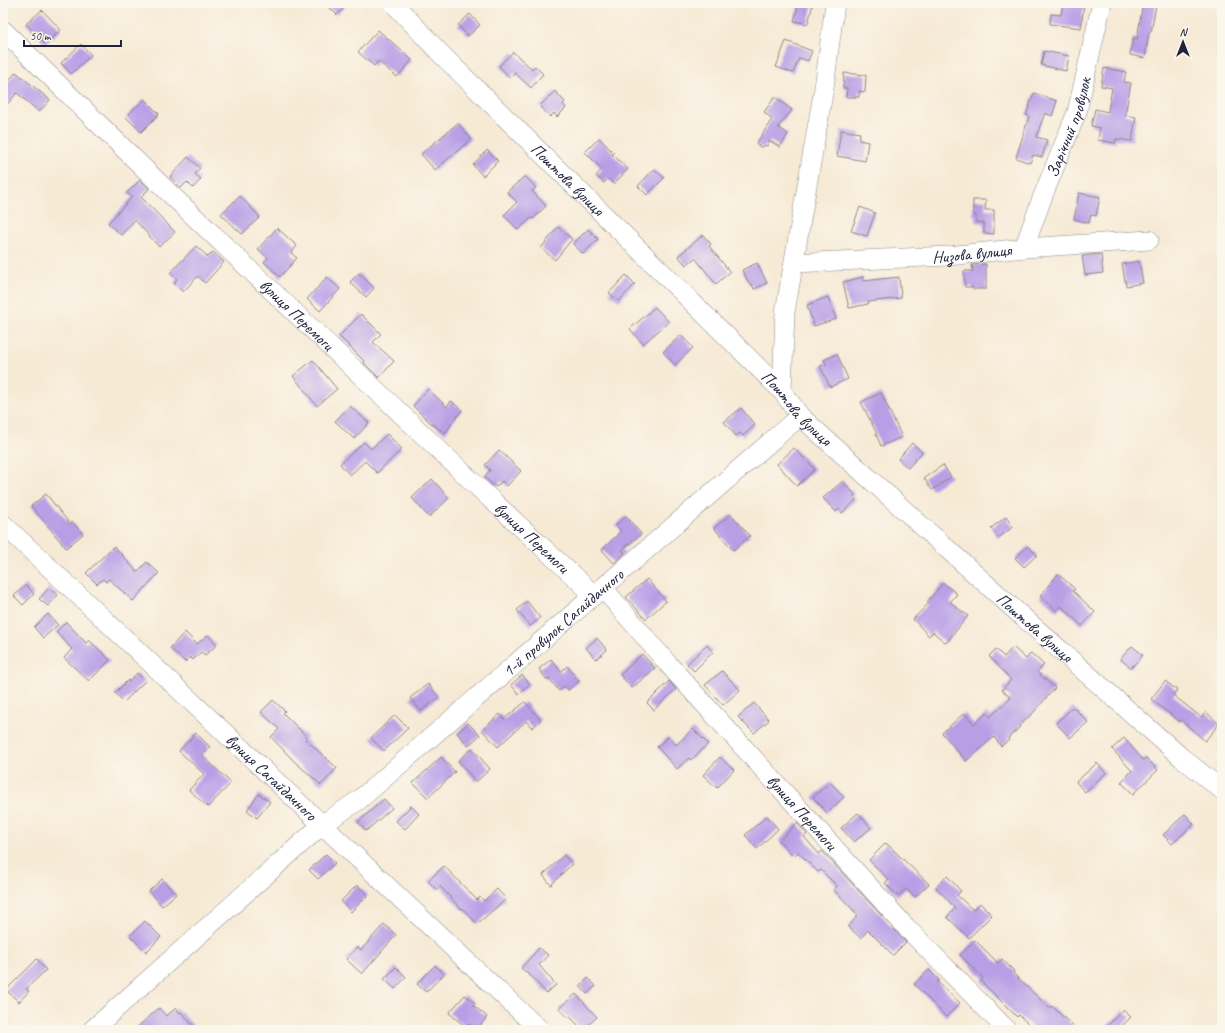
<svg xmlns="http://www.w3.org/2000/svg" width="1225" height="1033" viewBox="0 0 1225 1033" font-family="Caveat,sans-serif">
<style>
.building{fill:#b79fe6}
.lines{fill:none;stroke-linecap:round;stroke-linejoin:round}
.minor-casing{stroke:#8c8688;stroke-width:20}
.minor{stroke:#fff;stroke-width:19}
.labels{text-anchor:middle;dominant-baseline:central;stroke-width:3;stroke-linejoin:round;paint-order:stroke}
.street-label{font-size:17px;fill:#22223b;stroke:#fbf7ec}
</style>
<rect width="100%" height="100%" fill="#fbf7ec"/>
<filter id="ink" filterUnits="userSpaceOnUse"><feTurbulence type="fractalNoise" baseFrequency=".025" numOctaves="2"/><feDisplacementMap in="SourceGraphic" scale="8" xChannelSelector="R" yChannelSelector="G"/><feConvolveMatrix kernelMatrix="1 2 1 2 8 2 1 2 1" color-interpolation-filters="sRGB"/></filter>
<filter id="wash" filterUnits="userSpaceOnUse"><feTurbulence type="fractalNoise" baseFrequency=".012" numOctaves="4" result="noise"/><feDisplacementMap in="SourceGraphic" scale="16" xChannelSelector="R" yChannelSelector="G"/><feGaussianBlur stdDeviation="0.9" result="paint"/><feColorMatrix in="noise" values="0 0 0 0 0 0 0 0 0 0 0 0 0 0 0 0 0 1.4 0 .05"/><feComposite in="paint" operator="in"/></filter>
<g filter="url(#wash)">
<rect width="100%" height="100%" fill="#f6ead5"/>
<g id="blocks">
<g class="building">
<polygon points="325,3 349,3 337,15"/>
<polygon points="799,3 813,3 808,24 794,21"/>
<polygon points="1063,3 1084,3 1081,28 1050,24 1051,14 1061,15"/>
<polygon points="1143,3 1156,5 1151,32 1149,32 1145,58 1130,55 1133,38 1137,39"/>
<polygon points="42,10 61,30 45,44 26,24"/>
<polygon points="470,14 480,25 468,36 458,25"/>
<polygon points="378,30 412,60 397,77 378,61 374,66 358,52"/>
<polygon points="786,41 812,51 808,61 799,58 793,73 776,67"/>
<polygon points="81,44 91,55 71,74 61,63"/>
<polygon points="1044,51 1069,56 1066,71 1041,65"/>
<polygon points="513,52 532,69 535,66 543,74 531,88 515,73 510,78 499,66"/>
<polygon points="1104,68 1126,72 1124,82 1131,83 1125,115 1136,117 1132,141 1116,139 1115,143 1098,140 1100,128 1091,126 1095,109 1108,112 1112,88 1101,86"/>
<polygon points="16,72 50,100 39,112 17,93 3,109 3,88"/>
<polygon points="844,73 866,75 865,92 859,91 859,97 846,97 847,88 843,88"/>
<polygon points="555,91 565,102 563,104 566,108 557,117 554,113 550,117 540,106"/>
<polygon points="1034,93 1057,101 1052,116 1045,113 1036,137 1047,140 1042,157 1033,155 1030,163 1016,158 1029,116 1026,115"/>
<polygon points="775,97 792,110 778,127 788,134 780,147 770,141 767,146 765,145 762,148 756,144 772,119 764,112"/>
<polygon points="144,99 159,114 141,132 126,117"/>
<polygon points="458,123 471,139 435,170 421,154"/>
<polygon points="841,130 860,133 859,140 868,142 865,161 837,156"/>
<polygon points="599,138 614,153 612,154 628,169 614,184 608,179 604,183 596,176 602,169 585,152"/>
<polygon points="487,150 498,161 483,176 473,165"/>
<polygon points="188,157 200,168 195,174 201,179 193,188 187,182 181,188 170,177"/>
<polygon points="654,169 664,178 647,195 638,186"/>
<polygon points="525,176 536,188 532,191 546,206 533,219 531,218 518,230 504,215 517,202 507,192"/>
<polygon points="140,180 149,189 141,197 175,232 159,247 135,220 121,235 108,223 132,197 127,193"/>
<polygon points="1079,193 1100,197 1096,216 1091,215 1089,223 1074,219"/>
<polygon points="240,196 260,217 242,234 221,214"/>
<polygon points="973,200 986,200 985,210 994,210 994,234 984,233 984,223 976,222 976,215 973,215"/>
<polygon points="860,207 875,213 867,236 851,231"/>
<polygon points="558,227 572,239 555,260 541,248"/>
<polygon points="277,228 297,246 291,253 297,258 280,277 264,262 268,258 258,249"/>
<polygon points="588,229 598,239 583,254 573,244"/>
<polygon points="703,235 711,244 709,246 730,272 716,284 695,258 686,265 678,256"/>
<polygon points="196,246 208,257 213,252 224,262 205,283 198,276 183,292 174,283 177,279 170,273"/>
<polygon points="1101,254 1103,273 1085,275 1082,256"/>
<polygon points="1139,261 1143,283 1126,286 1122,264"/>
<polygon points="757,263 767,283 754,289 752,284 750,285 742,270"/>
<polygon points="986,264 986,289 973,289 973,287 965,287 964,271 973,271 972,265"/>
<polygon points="359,273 374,288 366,297 350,282"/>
<polygon points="626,275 635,284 619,301 609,293"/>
<polygon points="327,277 340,289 320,311 307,299"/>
<polygon points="863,277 863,281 899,277 901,298 868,302 868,304 849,308 843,282"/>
<polygon points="828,297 836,319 814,326 807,305"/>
<polygon points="655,307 669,322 643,344 630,329"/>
<polygon points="361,314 381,334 373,342 394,361 379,378 364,363 365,362 339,336"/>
<polygon points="681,335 693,348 675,365 663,352"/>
<polygon points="837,354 848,379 830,387 820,366 826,364 824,360"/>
<polygon points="313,360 337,389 317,406 293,376"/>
<polygon points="428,389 447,407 451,401 462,410 445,433 432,424 413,406"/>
<polygon points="881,393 902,437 881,446 876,434 877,434 861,402"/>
<polygon points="350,406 369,423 354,439 335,421"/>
<polygon points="741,408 755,425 743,436 740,433 736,436 724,422"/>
<polygon points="387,434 402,449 377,473 365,461 350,475 340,464 364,442 371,449"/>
<polygon points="912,443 922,452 908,468 898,459"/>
<polygon points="794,448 815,469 797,486 777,464"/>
<polygon points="499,450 521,471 507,486 502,481 496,487 484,477 490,470 485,465"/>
<polygon points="943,465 951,477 932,490 924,478"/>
<polygon points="432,479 449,498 429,517 412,498"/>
<polygon points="843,481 855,495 853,497 856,500 842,513 839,509 836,512 823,498"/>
<polygon points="46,494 70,524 72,522 83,534 66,548 31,506"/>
<polygon points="731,514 750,536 733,550 714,528"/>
<polygon points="626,516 641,534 622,550 625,553 614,563 602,550 621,531 616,525"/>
<polygon points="1006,517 1013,527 998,538 991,528"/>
<polygon points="114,546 137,572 147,562 159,573 133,601 109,579 106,582 103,579 97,584 86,573"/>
<polygon points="1028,546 1037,555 1024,567 1015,558"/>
<polygon points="1058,574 1075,589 1073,591 1095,612 1082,626 1061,606 1057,611 1040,596"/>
<polygon points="647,579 666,601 646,619 626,597"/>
<polygon points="943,583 957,594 950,602 968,616 946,643 933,632 929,636 913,619 929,603 927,602"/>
<polygon points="26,585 34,594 23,605 14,596"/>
<polygon points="49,588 58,595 48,606 39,599"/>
<polygon points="527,601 540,618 530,626 517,610"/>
<polygon points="48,614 58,625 43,638 34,627"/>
<polygon points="66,622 86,643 89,640 110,660 89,681 64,658 72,649 56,632"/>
<polygon points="185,632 197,644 208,635 217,645 205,655 201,652 193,660 190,657 185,662 170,648"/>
<polygon points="597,638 607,650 596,659 586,648"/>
<polygon points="707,645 713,652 694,671 687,664"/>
<polygon points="1132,646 1143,655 1131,668 1120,659"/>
<polygon points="1013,647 1026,659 1031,653 1044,665 1037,672 1055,688 1033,713 1019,726 1020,727 1008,738 1009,740 1001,746 994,737 966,761 942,733 964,713 974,724 987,713 990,717 1011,698 1002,690 1011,680 989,656 996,649 1004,657"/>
<polygon points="642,654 655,668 632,688 620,675"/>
<polygon points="551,659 561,672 567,666 579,681 568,690 565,686 559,691 549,678 547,680 539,669"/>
<polygon points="722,671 740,690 723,705 705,685"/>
<polygon points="137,673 145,681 124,702 115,693 128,680 129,682"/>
<polygon points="522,675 530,684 519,694 511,685"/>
<polygon points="669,681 676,689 654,710 647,703"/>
<polygon points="1165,681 1177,690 1173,695 1201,717 1206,712 1219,724 1205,741 1181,720 1180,722 1151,699"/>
<polygon points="428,684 439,697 421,711 410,698"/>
<polygon points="273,700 285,711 283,713 307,737 305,739 337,768 321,785 294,761 271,737 279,729 261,712"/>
<polygon points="525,702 541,720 532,728 526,721 498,747 482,730 500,714 504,719"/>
<polygon points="754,703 769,720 754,733 738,717"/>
<polygon points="1073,707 1088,722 1070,738 1056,723"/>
<polygon points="395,715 408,728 384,751 371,738"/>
<polygon points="468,723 480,735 468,746 457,733"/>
<polygon points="693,729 708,744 691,760 689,758 677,769 657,747 668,737 676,745"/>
<polygon points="196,733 210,747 202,755 231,783 208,807 189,790 204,774 179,751"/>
<polygon points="1124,738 1143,760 1146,758 1158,770 1133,794 1121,782 1132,771 1112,749"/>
<polygon points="472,748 490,769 476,782 458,761"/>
<polygon points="441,757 455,772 428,798 413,783"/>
<polygon points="720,757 734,770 717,788 703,775"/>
<polygon points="1097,763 1106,773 1085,792 1076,782"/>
<polygon points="830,782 844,797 827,813 813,797"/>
<polygon points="259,794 270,802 257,818 247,810"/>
<polygon points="384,799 392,808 366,831 358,822"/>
<polygon points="411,806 419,814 405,829 396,821"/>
<polygon points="858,813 871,828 854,842 841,828"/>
<polygon points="1185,814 1194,824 1172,844 1163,835"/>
<polygon points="767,816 778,829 757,849 745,835"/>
<polygon points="797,823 807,834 804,837 819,854 822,851 906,942 893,955 868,930 861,938 848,927 858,915 834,890 837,886 821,870 818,872 798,852 794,856 779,841"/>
<polygon points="886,843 929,884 915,897 906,889 898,896 885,883 889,880 869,860"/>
<polygon points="326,854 335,863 318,879 309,870"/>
<polygon points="564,855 572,864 551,885 543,875"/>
<polygon points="444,866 477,900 480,897 484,901 497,889 506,899 477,924 462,908 461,909 440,886 437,890 428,881"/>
<polygon points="947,876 961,891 957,895 973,910 980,903 992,915 969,938 947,917 955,908 936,887"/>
<polygon points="162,879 176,894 162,906 149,891"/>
<polygon points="357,885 368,895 351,912 341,901"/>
<polygon points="145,921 161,937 146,952 130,936"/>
<polygon points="384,924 396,935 362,974 346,959 357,947 361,950"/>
<polygon points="975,940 998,963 1002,959 1014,971 1013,973 1049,1008 1052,1006 1077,1030 1035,1030 1019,1015 1017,1017 981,981 983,978 960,955"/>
<polygon points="539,948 548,955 539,965 556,985 546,993 534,979 521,968"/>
<polygon points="37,959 46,970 26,989 29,991 19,1002 6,990"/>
<polygon points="435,965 444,974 426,992 417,984"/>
<polygon points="396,967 406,977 395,989 384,979"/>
<polygon points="929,970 939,980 937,982 960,1003 946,1017 914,984"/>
<polygon points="588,978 596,986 587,994 580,986"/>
<polygon points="576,994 597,1017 583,1030 569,1016 568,1018 559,1008"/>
<polygon points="465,995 475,1003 473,1005 487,1017 476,1030 469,1024 466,1027 449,1013"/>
<polygon points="159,1008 166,1016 176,1008 180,1013 181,1012 197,1030 134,1030"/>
<polygon points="1123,1010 1131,1017 1118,1030 1103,1030"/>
</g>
</g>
</g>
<g filter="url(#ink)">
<use href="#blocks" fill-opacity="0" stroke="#8c8688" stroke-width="1"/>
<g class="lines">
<g class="minor-casing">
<g id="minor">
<path id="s1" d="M393 3 440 53 782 391 800 416 1015 610 1181 757 1222 790"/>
<path id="s2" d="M3 30 163 187 481 490 594 595"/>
<path id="s3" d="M1024 248 1044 193 1077 112 1102 3"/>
<path id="s4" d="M794 263 948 256 1024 248 1149 240"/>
<polyline points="782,391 785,312 824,88 835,3"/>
<path id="s5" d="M3 524 540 1030"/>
<path id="s6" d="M603 588 668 664 906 927 1007 1030"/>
<path id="s7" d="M92 1030 323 824 359 800 800 416"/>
</g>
</g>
<use href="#minor" class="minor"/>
</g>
</g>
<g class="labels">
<g class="street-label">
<text stroke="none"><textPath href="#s3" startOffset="129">Зарічний провулок</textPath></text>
<text stroke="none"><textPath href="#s1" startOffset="248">Поштова вулиця</textPath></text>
<text stroke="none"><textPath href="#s4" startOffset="178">Низова вулиця</textPath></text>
<text stroke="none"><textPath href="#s2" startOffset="409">вулиця Перемоги</textPath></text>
<text stroke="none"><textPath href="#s1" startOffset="572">Поштова вулиця</textPath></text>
<text stroke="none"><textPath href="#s2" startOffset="733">вулиця Перемоги</textPath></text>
<text stroke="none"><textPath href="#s7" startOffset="623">1-й провулок Сагайдачного</textPath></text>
<text stroke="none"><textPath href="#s1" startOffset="896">Поштова вулиця</textPath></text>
<text stroke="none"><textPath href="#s5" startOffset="369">вулиця Сагайдачного</textPath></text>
<text stroke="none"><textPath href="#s6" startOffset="300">вулиця Перемоги</textPath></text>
</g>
</g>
<rect width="1225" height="1033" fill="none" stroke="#fbf7ec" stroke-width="16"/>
<g transform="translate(1183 42)" stroke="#fbf7ec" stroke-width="3" paint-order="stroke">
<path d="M0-3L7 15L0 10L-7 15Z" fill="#22223b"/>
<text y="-6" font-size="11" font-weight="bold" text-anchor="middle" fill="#22223b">N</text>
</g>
<path d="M24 40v6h97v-6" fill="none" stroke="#22223b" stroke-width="2"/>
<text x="30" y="40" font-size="12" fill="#22223b" stroke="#fbf7ec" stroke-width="3" paint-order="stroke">50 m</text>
</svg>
